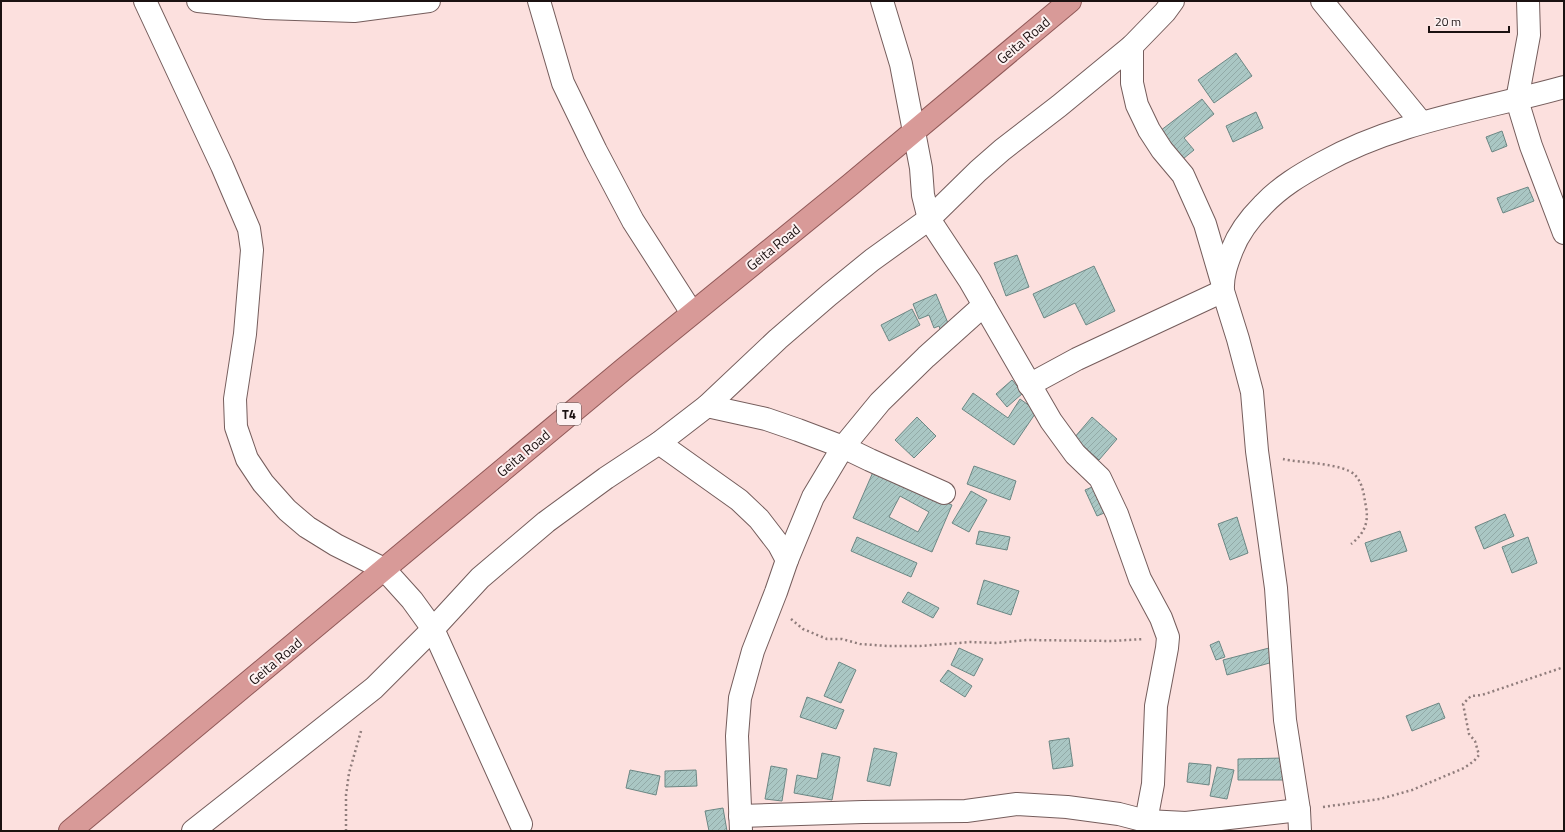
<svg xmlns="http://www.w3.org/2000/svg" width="1565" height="832" viewBox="0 0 1565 832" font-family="'Titillium Web',sans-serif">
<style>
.building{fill:url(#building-hatch);stroke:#6c8784;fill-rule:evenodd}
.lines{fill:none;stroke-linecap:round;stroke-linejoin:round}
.minor-casing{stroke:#755d5c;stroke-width:24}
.trunk-casing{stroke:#905958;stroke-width:24}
.path{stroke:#907d7c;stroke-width:2.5;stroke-dasharray:2 3;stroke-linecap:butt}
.minor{stroke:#fff;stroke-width:22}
.trunk{stroke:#d89a98;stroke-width:22}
.labels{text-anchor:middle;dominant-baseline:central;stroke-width:4;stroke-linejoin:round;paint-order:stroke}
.shield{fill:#fdf1f1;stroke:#5f5454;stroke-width:1}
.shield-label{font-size:13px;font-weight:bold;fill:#1b1111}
.street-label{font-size:14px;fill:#1b1111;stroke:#fdf1f1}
</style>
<defs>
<pattern id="building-hatch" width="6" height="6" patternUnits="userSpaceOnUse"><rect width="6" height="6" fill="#aac7c4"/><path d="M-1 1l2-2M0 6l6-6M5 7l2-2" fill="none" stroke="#92aaa7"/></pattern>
</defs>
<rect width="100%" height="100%" fill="#fce0de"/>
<g class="building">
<polygon points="1236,53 1252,76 1214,103 1198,80"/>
<polygon points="1202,99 1214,114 1184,138 1194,150 1178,163 1156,134"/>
<polygon points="1256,112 1263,128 1233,142 1226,126"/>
<polygon points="1502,131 1507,146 1492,152 1486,137"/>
<polygon points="1528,187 1534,201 1503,213 1497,198"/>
<polygon points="1017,255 1029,287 1006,296 994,263"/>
<polygon points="1094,266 1115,311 1086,325 1075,303 1044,318 1033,294"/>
<polygon points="936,294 950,328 941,332 939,326 934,328 929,315 919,319 913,304"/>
<polygon points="912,309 920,325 889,341 881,325"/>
<polygon points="1012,380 1023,393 1007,407 996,394"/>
<polygon points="973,393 1008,418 1020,399 1037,411 1014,445 962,409"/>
<polygon points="917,417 936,436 914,458 895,440"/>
<polygon points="1092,417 1117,439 1099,460 1074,438"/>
<polygon points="974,466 1016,481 1010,500 967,484"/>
<path d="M873 472 952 505 932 552 853 518ZM900 496 929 512 918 532 889 517Z"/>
<polygon points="1097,485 1109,511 1097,516 1085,490"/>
<polygon points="971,491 987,500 969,532 952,523"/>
<polygon points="1505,514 1514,536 1484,549 1475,527"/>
<polygon points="1237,517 1248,553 1230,560 1218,524"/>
<polygon points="979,531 1010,537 1007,550 976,544"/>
<polygon points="1400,531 1407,551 1371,562 1365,543"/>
<polygon points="857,537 917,563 911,577 851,551"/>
<polygon points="1528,537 1537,563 1512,573 1502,547"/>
<polygon points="984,580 1019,591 1011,615 977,604"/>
<polygon points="908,592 939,608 933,618 902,602"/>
<polygon points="1219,641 1225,657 1216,660 1210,645"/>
<polygon points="959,648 983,659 974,676 951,665"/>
<polygon points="1269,648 1273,662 1227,675 1223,660"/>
<polygon points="839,662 856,670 841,703 824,696"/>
<polygon points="948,670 972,686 965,697 940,681"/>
<polygon points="807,697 844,710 836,729 800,717"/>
<polygon points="1439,703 1445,718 1412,731 1406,716"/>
<polygon points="1069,738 1073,766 1053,769 1049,741"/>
<polygon points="874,748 897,753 890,786 867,781"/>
<polygon points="822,753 840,757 832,800 794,793 797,775 817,779"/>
<polygon points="1284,758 1285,780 1238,780 1238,759"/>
<polygon points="1189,763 1211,765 1209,785 1187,782"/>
<polygon points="771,766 787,769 782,801 765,799"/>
<polygon points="1217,767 1234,770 1227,799 1210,796"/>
<polygon points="630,770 660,776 656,795 626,788"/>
<polygon points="696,770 697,786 665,787 665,771"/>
<polygon points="723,808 727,831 709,831 705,811"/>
</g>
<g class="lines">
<g class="minor-casing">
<g id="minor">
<polyline points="145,1 222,166 249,229 252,250 245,334 235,399 236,427 247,459 263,483 287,510 307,527 336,545 384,569 412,600 433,629 521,824"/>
<polyline points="198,1 266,8 354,11 429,1"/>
<polyline points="539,1 563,83 596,151 633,221 692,313"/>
<polyline points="882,1 901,64 921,168 923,195 929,219 970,281 1051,421 1075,454 1100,478 1117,514 1140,579 1161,618 1168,637 1167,648 1156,706 1153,784 1146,821"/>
<polyline points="1322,1 1421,122"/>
<polyline points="1528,1 1529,35 1517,100 1531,146 1564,233"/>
<polyline points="1132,46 1132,83 1137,105 1149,130 1162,150 1183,175 1205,224 1222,282"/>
<polyline points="1029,385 1077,359 1223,291"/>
<polyline points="707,406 766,419 798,430 843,447 870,460 944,493"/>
<polyline points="659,443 739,500 759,519 779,545 787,560 776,592 753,651 740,698 737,736 741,831"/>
<polyline points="787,560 813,497 843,447 880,402 926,357 984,305"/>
<polyline points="740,816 863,812 966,811 1017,804 1067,807 1119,814 1146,821 1186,823 1299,810"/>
<polyline points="193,831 374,688 433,629 480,578 546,522 606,478 659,443 707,406 778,339 829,295 872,260 929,219 978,171 1002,150 1059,106 1132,46 1165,12 1173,1"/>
<path d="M1300 831 1299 810 1285 720 1276 588 1257 451 1252 392 1238 339 1223 291C1222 276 1227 263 1232 250 1239 232 1249 219 1263 205 1280 187 1300 175 1322 163 1397 121 1482 110 1564 87"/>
</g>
</g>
<g class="trunk-casing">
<polyline id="trunk" points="70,831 624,369 850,185 1070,1"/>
</g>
<g class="path">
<path d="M1283 459C1300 463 1343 463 1355 475 1363 483 1364 496 1366 507 1369 523 1364 534 1351 544"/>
<polyline points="791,619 803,629 827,639 842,639 860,644 887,646 920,646 971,642 996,643 1027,640 1112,641 1144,639"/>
<polyline points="1323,807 1380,799 1412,790 1464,768 1474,761 1479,755 1475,741 1469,734 1463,704 1471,696 1482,695 1564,667"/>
<polyline points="346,831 346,795 349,773 361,731"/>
</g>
<use href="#minor" class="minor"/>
<use href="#trunk" class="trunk"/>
</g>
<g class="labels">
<rect class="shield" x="557" y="403" width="24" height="22" rx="3"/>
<g class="shield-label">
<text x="569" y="414">T4</text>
</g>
<g class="street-label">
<text transform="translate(1023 40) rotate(-40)">Geita Road</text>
<text transform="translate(773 247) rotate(-39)">Geita Road</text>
<text transform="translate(523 453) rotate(-40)">Geita Road</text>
<text transform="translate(275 661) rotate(-40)">Geita Road</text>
</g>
</g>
<rect width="1565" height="832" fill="none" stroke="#1b1111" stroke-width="4"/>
<path d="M1429 26v6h80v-6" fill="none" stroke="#1b1111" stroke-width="2"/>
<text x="1435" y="26" font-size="12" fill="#1b1111" stroke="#fdf1f1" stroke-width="3" paint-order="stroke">20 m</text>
</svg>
